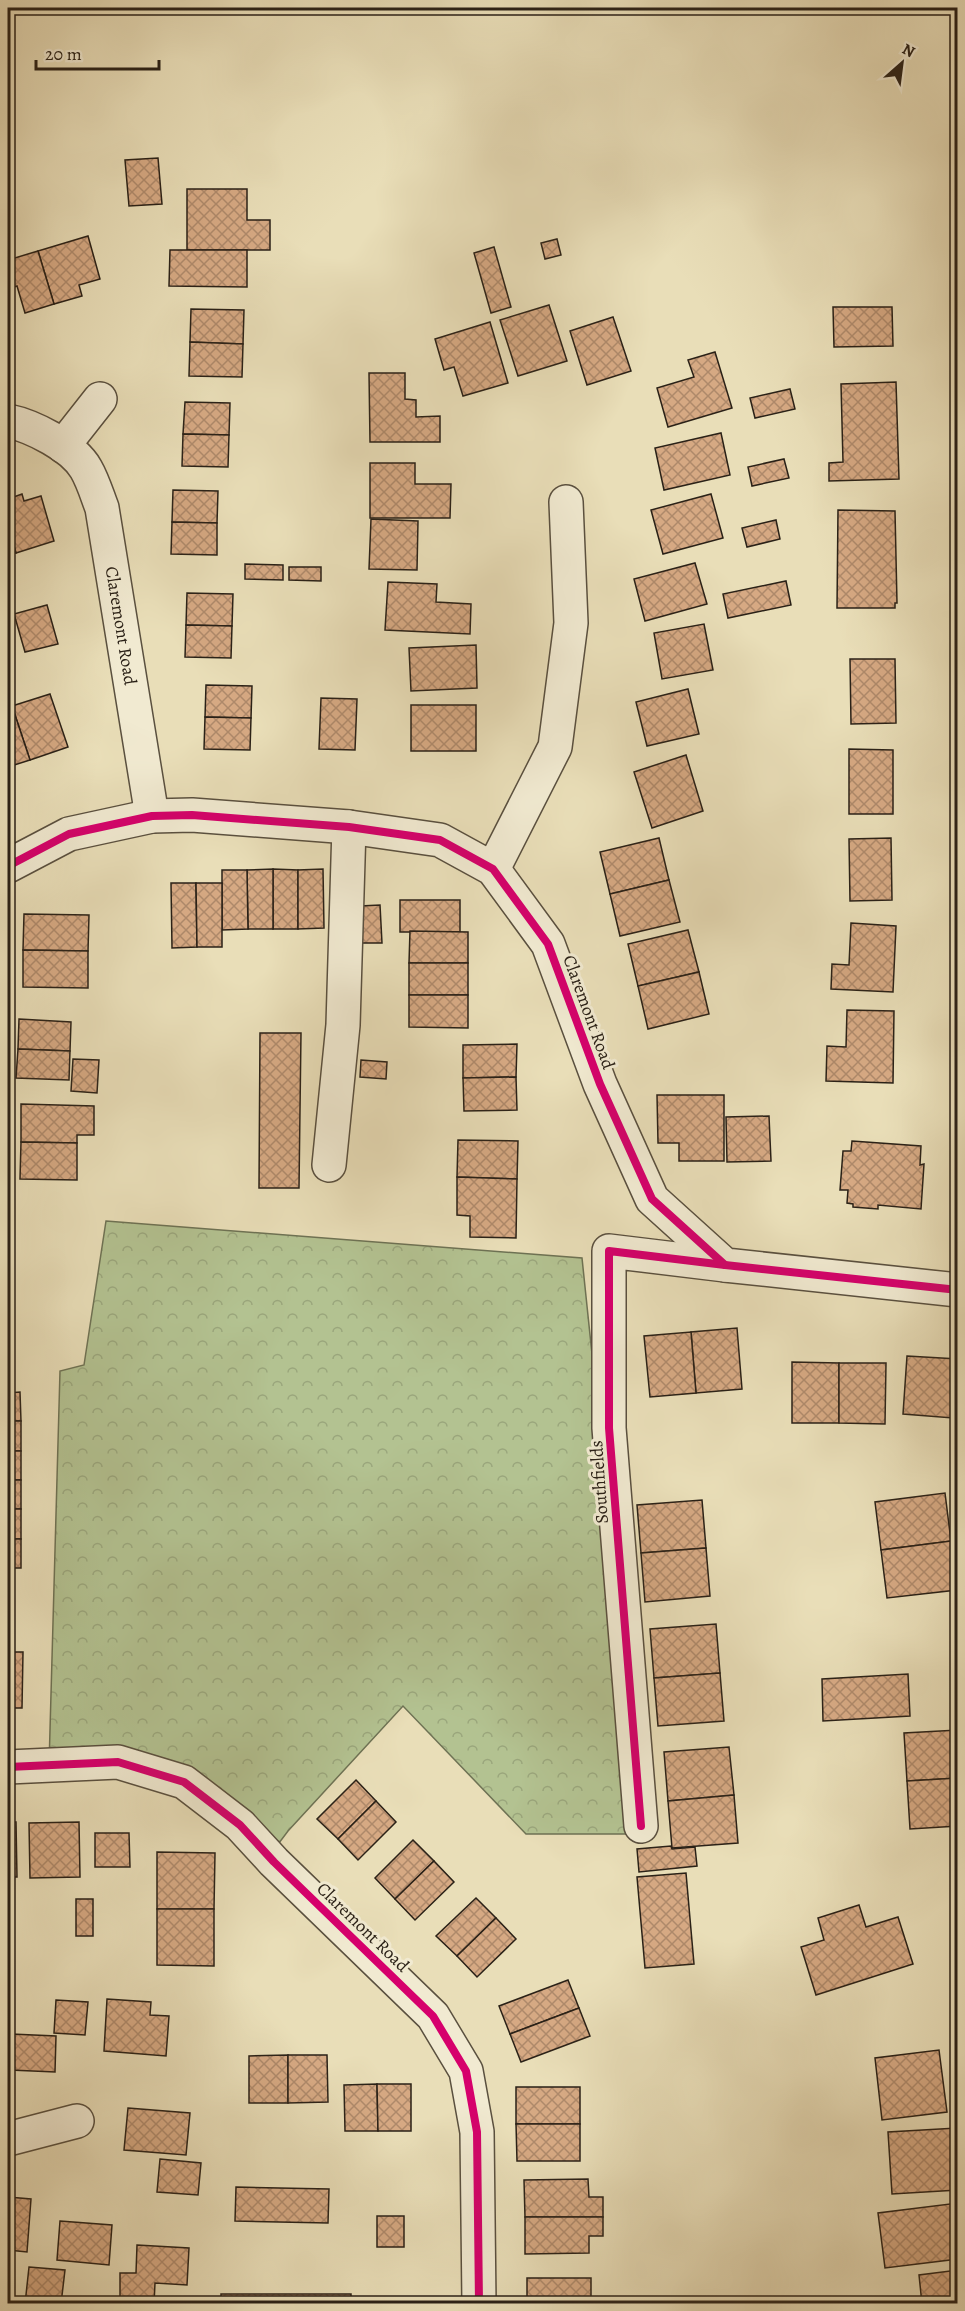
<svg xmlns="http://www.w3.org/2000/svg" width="965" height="2311" viewBox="0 0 965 2311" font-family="Alegreya,serif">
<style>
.park{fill:url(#park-crowns);stroke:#6e7254;stroke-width:1.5}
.building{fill:url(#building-cross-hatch);stroke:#2a2117;stroke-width:1.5}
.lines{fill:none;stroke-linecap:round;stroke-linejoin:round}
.minor-casing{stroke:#5a503f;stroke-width:36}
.minor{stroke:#f1ead1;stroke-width:33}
.cycleway-casing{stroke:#f1ead1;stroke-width:11}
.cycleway{stroke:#d6006c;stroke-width:8}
.labels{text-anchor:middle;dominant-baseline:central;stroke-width:6;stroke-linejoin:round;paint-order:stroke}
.street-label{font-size:18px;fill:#2a2117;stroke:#f1ead1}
</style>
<defs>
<pattern id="park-crowns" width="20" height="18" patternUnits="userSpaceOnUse" patternTransform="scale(1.5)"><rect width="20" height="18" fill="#b3c291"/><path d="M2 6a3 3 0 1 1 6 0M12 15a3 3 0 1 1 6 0" fill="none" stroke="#9aa67c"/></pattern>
<pattern id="building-cross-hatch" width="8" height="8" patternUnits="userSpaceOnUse" patternTransform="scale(1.5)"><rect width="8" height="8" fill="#d6a983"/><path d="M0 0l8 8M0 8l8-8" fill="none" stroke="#ae896a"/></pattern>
</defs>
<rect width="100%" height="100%" fill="#e9deb8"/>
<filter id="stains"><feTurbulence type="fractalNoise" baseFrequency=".00333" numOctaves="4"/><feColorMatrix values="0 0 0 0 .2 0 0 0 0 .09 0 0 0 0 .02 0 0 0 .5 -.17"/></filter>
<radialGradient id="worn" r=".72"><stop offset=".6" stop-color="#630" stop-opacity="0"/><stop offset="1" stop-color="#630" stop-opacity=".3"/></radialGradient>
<polygon class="park" points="106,1221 582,1258 642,1834 526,1834 403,1706 288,1831 276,1847 184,1782 49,1766 60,1371 84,1365"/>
<g class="building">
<polygon points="158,158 162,204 129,206 125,160"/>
<polygon points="187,189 247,189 247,220 270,220 270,250 187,250"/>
<polygon points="88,236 100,279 79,285 82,296 54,304 38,251"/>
<polygon points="557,239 561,255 545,259 541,243"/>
<polygon points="494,247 511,307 491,313 474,253"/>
<polygon points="170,250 247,250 247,287 169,286"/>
<polygon points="38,251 54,304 25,313 17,286 8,289 8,260"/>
<polygon points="549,305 567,361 518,376 500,320"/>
<polygon points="833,307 892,307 893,346 834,347"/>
<polygon points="191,309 244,310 243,344 190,342"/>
<polygon points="613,317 631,371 587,385 570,331"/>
<polygon points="490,322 508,383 463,396 454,367 444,370 435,339"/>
<polygon points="190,342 243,344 242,377 189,376"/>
<polygon points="715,352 732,408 668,427 657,388 694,377 688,360"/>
<polygon points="369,373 405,373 405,399 416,400 416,417 440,416 440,442 370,442"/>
<polygon points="896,382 899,479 829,481 829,463 843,462 841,384"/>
<polygon points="790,389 795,409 755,418 750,398"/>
<polygon points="185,402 230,403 229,435 183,434"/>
<polygon points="721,433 730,475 664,490 655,448"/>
<polygon points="183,434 229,435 228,467 182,466"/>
<polygon points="784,459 789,478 752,486 748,467"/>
<polygon points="370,463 415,463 415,484 451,484 450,518 370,518"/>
<polygon points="173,490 218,491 217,523 172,522"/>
<polygon points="22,494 24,501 41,496 54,541 16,553 8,526 8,499"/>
<polygon points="711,494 723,538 663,554 651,510"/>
<polygon points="838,510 895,511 897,603 895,603 895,608 837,608"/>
<polygon points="371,519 418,521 417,570 369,569"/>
<polygon points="776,520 780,539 747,547 742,528"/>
<polygon points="172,522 217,523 217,555 171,554"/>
<polygon points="8,526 16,553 8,555"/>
<polygon points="695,563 707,604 645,621 634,579"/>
<polygon points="245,564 283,565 283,580 245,579"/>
<polygon points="289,567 321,567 321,581 289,580"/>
<polygon points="786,581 791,605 728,618 723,594"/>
<polygon points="388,582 437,584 436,602 471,604 470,634 385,630"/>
<polygon points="187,593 233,594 232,626 186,625"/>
<polygon points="47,605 58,644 25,652 14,614"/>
<polygon points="704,624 713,670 662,679 654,633"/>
<polygon points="186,625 232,626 231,658 185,657"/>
<polygon points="476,645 477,688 411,691 409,648"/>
<polygon points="850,659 895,659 896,723 851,724"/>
<polygon points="206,685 252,686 251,718 205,717"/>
<polygon points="688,689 699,734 647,746 636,702"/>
<polygon points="50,694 68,747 30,760 12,706"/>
<polygon points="321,698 357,699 355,750 319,749"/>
<rect x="411" y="705" width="65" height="46"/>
<polygon points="12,706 30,760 8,767 8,708"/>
<polygon points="205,717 251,718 250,750 204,749"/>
<polygon points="849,749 893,750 893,814 849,814"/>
<polygon points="686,755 703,811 652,828 634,772"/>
<polygon points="659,838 669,880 610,894 600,852"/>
<polygon points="891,838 892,900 850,901 849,839"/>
<polygon points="273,869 298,870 298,929 273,929"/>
<polygon points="273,869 273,929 248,929 247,870"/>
<polygon points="323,869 324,928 298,929 298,870"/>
<polygon points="222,870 247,870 248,929 222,930"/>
<polygon points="669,880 680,922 620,936 610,894"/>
<polygon points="171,883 196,883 197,947 172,948"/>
<polygon points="196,883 222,883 222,947 197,947"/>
<rect x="400" y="900" width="60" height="32"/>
<polygon points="380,905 382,943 362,943 360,906"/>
<polygon points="24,914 89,915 88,951 23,950"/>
<polygon points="851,923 896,926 893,992 831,989 832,964 849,965"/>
<polygon points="688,930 699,972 638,986 628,944"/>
<polygon points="410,931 468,932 468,963 409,963"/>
<polygon points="23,950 88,951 88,988 23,987"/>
<rect x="409" y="963" width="59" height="32"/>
<polygon points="699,972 709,1014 648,1029 638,986"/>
<polygon points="409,995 468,995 468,1028 409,1027"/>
<polygon points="847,1010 894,1011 893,1083 826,1081 827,1046 846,1047"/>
<polygon points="19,1019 71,1022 70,1051 18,1049"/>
<polygon points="260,1033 301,1033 299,1188 259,1188"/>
<polygon points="517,1044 516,1077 463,1078 463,1045"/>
<polygon points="18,1049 70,1051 69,1080 16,1078"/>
<polygon points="73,1059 99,1060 97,1093 71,1091"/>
<polygon points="361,1060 387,1062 386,1079 360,1077"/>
<polygon points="516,1077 517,1110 464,1111 463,1078"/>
<polygon points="657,1095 724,1095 724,1161 679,1161 679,1143 658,1143"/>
<polygon points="21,1104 94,1106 94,1135 77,1135 77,1143 21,1142"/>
<polygon points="769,1116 771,1161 727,1162 726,1117"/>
<polygon points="458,1140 518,1141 517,1179 457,1177"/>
<polygon points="852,1141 921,1146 920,1165 924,1164 921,1209 878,1205 878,1209 853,1207 853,1204 847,1203 848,1190 840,1190 843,1151 851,1151"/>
<polygon points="21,1142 77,1143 77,1180 20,1179"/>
<polygon points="457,1177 517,1179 516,1238 470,1237 470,1216 457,1215"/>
<polygon points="737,1328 742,1389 696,1393 691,1332"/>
<polygon points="691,1332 696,1393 650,1397 644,1336"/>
<polygon points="907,1356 958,1359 953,1418 903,1414"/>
<polygon points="792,1362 839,1363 839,1423 792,1423"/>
<polygon points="839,1363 886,1363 885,1424 839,1423"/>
<polygon points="20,1392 21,1421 8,1421 8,1393"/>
<rect x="8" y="1421" width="13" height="30"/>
<rect x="8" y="1451" width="13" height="29"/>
<rect x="8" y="1480" width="13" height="29"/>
<polygon points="945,1493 951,1541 881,1550 875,1502"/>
<polygon points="702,1500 706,1548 641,1553 637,1505"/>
<rect x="8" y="1509" width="13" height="30"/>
<rect x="8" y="1539" width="13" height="29"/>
<polygon points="951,1541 957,1590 887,1598 881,1550"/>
<polygon points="706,1548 710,1596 645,1602 641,1553"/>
<polygon points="716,1624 720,1673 654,1678 650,1629"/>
<polygon points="8,1652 23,1652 22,1708 8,1708"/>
<polygon points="720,1673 724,1721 658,1726 654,1678"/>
<polygon points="908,1674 910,1716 823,1721 822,1679"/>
<polygon points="958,1730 958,1778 907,1781 904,1733"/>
<polygon points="729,1747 734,1795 668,1801 664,1752"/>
<polygon points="958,1778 958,1826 910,1829 907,1781"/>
<polygon points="356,1780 376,1801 338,1839 317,1819"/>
<polygon points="734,1795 738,1843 672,1848 668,1801"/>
<polygon points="376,1801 396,1822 358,1860 338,1839"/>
<polygon points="8,1822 16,1822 17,1877 8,1877"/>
<polygon points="79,1822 80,1877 30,1878 29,1823"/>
<polygon points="95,1833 129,1833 130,1867 95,1867"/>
<polygon points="413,1840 434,1861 395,1899 375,1878"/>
<polygon points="671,1846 672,1849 695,1847 697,1866 639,1872 637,1849"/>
<polygon points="157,1852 215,1853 214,1909 157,1909"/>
<polygon points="434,1861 454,1882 415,1920 395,1899"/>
<polygon points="686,1873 694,1964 645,1968 637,1877"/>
<polygon points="476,1898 496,1918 457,1956 436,1936"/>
<rect x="76" y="1899" width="17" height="37"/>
<polygon points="859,1905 866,1927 898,1917 913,1964 816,1995 801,1947 824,1940 818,1918"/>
<polygon points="157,1909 214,1909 214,1966 157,1965"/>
<polygon points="496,1918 516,1939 477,1977 457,1956"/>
<polygon points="568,1980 579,2008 510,2034 499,2006"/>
<polygon points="107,1999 151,2002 150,2015 169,2016 166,2056 104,2051"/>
<polygon points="56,2000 88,2002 85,2035 54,2033"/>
<polygon points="579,2008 590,2036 521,2062 510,2034"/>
<polygon points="11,2034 56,2036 55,2072 10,2070"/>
<polygon points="939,2050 947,2112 882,2120 875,2058"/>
<polygon points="288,2055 288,2103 249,2103 249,2056"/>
<polygon points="288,2055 327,2055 328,2102 288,2103"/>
<polygon points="377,2084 378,2131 345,2131 344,2085"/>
<polygon points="377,2084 411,2084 411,2131 378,2131"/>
<rect x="516" y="2087" width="64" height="37"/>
<polygon points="128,2108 190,2113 186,2155 124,2150"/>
<polygon points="516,2124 580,2124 580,2161 517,2161"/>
<polygon points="957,2128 958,2190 892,2194 888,2132"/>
<polygon points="160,2159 201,2163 198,2195 157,2192"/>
<polygon points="588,2179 589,2197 603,2197 603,2217 525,2217 524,2180"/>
<polygon points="236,2187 329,2189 328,2223 235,2221"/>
<polygon points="8,2197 31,2199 27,2252 8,2250"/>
<polygon points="958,2203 958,2259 885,2268 878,2213"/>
<rect x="377" y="2216" width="27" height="31"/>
<polygon points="525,2217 603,2217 603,2236 589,2236 589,2253 525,2254"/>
<polygon points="60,2221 112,2225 109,2265 57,2260"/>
<polygon points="137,2245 189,2248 187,2285 155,2283 154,2304 120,2304 120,2273 136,2273"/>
<polygon points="29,2267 65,2270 61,2304 25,2304"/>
<polygon points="958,2270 958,2304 922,2304 919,2275"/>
<rect x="527" y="2278" width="64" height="26"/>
<rect x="221" y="2294" width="130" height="10"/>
</g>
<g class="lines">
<g class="minor-casing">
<g id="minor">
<path id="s1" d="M8 421C32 426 73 446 86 469 93 481 97 495 102 508L152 816"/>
<polyline points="63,446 100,399"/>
<polyline points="8,866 69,834 152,816 192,815 349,827 440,840 493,869 548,944 600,1084 652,1199 725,1265 958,1290"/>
<polyline points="493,869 555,747 571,623 566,502"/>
<polyline points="329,1165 343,1025 349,827"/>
<polyline points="8,1767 118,1762 184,1782 240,1825 274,1862 433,2016 466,2071 477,2132 479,2304"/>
<polyline points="641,1826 609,1428 609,1251 725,1265"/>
<polyline points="8,2139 77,2121"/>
</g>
</g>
<use href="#minor" class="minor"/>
<g class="cycleway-casing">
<g id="cycleway">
<polyline points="8,866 69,834 152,816 192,815 349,827 440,840 493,869 548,944 600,1084 652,1199 725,1265 958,1290"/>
<polyline points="8,1767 118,1762 184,1782 240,1825 274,1862 433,2016 466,2071 477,2132 479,2304"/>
<polyline points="641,1826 609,1428 609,1251 725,1265"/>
</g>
</g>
<use href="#cycleway" class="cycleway"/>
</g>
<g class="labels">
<g class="street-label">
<text stroke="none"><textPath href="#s1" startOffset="255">Claremont Road</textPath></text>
<text transform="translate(589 1012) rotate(70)">Claremont Road</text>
<text transform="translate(599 1482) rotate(-94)">Southfields</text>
<text transform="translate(363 1927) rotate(44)">Claremont Road</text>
</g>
</g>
<rect width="965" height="2311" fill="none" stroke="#e9deb8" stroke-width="30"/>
<rect x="9" y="9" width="947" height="2293" fill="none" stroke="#2a2117" stroke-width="3"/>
<rect x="15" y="15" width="935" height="2281" fill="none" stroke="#2a2117" stroke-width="1.5"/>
<g transform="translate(902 63) rotate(28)" stroke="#f1ead1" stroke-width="4.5" paint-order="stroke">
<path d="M0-4.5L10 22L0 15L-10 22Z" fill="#2a2117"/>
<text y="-9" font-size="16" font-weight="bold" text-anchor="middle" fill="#2a2117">N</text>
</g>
<path d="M36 60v9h123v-9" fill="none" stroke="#2a2117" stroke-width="3"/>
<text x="45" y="60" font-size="18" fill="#2a2117" stroke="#f1ead1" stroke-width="4.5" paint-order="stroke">20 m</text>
<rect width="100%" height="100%" filter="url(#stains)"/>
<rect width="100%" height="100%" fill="url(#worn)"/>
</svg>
